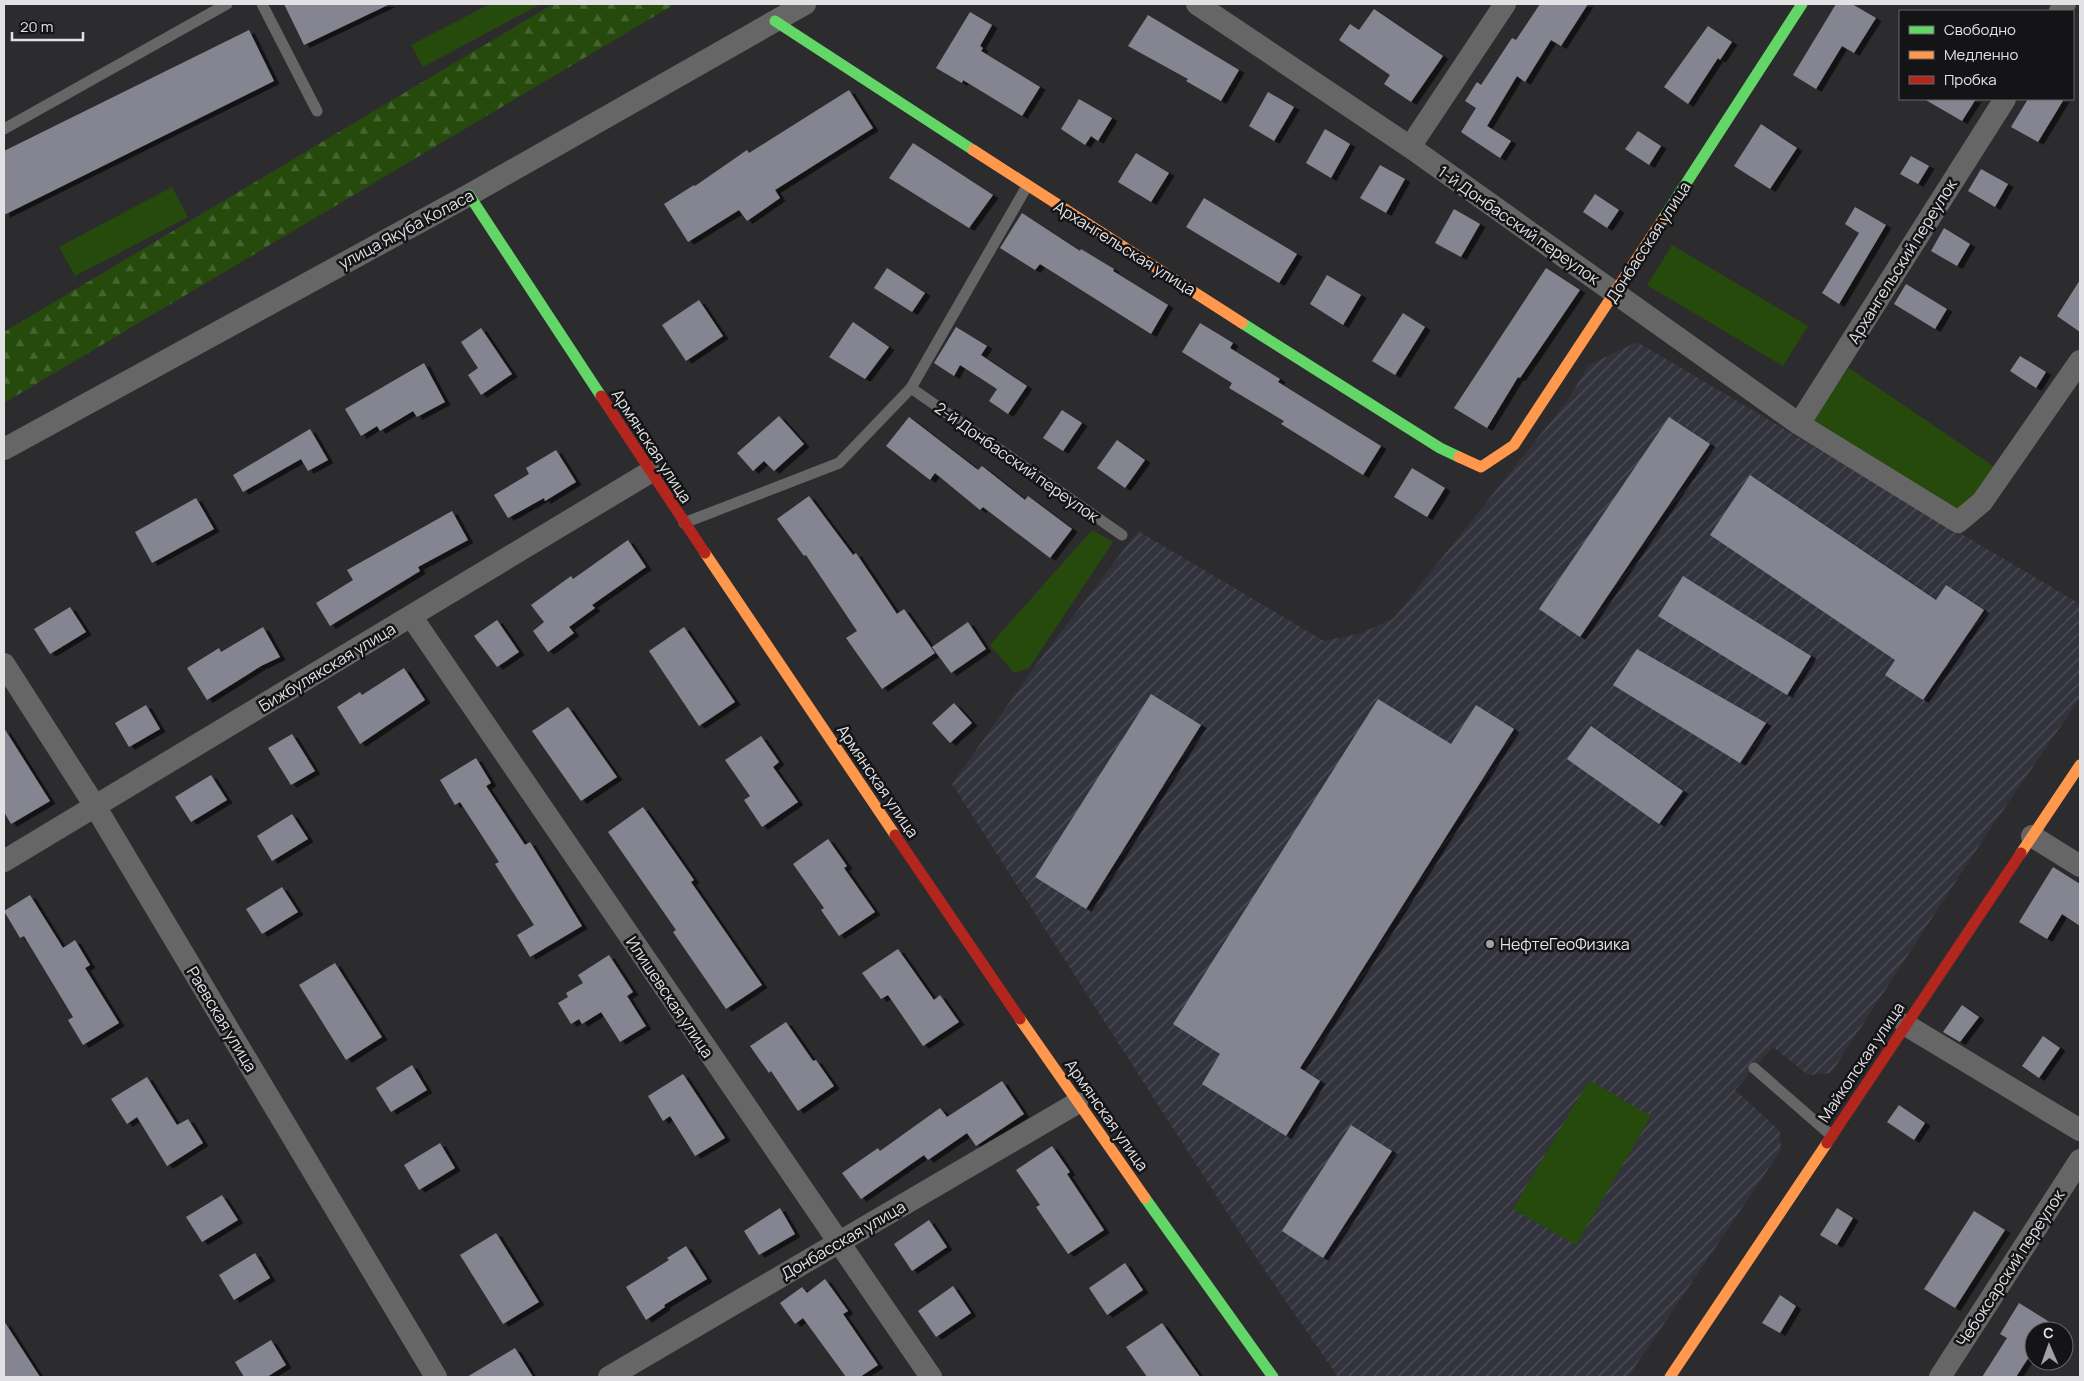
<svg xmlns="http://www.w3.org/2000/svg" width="2084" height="1381" viewBox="0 0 2084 1381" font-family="Manrope,sans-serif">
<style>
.industrial{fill:url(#industrial-furrows)}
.forest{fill:url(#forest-firs)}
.green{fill:#264a0c}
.building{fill:#858592;filter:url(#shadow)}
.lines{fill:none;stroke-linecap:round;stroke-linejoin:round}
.lane{stroke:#666;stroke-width:11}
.street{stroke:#666;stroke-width:22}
.fast{stroke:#63d668;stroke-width:11}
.slow{stroke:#ff974d;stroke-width:11}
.jam{stroke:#b3261e;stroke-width:11}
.poi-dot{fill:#a2a2a5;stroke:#141416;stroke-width:2}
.labels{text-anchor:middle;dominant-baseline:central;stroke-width:5;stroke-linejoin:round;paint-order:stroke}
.street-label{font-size:16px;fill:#e2e2e5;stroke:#141416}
.poi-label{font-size:16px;fill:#e2e2e5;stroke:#141416;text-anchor:start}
</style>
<defs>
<pattern id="industrial-furrows" width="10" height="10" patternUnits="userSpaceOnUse" patternTransform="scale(1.25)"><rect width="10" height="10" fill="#33333d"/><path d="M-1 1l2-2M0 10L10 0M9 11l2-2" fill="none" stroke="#505059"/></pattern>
<pattern id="forest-firs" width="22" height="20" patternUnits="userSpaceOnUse" patternTransform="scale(1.25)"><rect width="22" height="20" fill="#264a0c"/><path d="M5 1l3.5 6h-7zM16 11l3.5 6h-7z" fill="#45642f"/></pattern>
<filter id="shadow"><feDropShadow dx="5.5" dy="3" stdDeviation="0" flood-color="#0009"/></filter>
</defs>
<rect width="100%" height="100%" fill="#2c2c2e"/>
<polygon class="industrial" points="1637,342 2080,604 2080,698 1984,838 1831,1073 1808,1075 1773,1047 1735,1090 1780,1131 1781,1150 1628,1377 1338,1377 1257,1259 952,784 1036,665 1138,531 1324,641 1362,633 1394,618 1568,400 1589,365"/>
<polygon class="forest" points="553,4 675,4 4,403 4,332"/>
<g class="green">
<polygon points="490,4 541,4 423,67 411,45"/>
<polygon points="172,187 188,217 75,276 59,247"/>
<polygon points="1672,245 1808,326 1783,366 1647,285"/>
<polygon points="1849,368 1996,468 1962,509 1950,510 1808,424"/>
<polygon points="1092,530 1113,542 1029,668 1014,673 990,645"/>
<polygon points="1589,1080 1651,1116 1576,1245 1513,1209"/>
</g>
<g class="building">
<polygon points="284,4 390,4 304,45"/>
<polygon points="1540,4 1588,4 1561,46 1551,40 1525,82 1517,76 1487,126 1511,141 1500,158 1461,132 1476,108 1465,101 1477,82 1481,85 1512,38 1516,40"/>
<polygon points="1836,4 1852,4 1876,18 1854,53 1842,46 1816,89 1793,75"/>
<polygon points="1374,9 1443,56 1411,102 1384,84 1390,75 1339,40 1350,24 1359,30"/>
<polygon points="970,12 992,25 980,46 983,48 981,51 1040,87 1022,116 963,80 962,83 936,68"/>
<polygon points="1148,15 1239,70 1221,101 1186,81 1188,79 1128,46"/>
<polygon points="1708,26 1732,42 1720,60 1718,58 1688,104 1664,87"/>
<polygon points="249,30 274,81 4,215 4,151"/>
<polygon points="849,90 873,128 775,190 780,198 747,221 739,210 688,242 664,204 694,185 695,186 747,150 749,153"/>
<polygon points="1268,92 1294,107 1274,141 1249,126"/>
<polygon points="1079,99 1112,118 1098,141 1091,136 1085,145 1061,129"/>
<polygon points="1924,99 1976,99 1962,121"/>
<polygon points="2028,99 2064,99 2038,142 2011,127"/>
<polygon points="1761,124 1797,148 1770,189 1734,166"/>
<polygon points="1325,129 1350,144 1331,178 1306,163"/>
<polygon points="1638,131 1661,146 1649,165 1625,149"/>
<polygon points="913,143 993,195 969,228 889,178"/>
<polygon points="1136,153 1169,173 1151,202 1118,182"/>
<polygon points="1911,156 1929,166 1918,184 1900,174"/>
<polygon points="1380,165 1405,179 1386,213 1360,198"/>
<polygon points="1981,169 2008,184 1995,207 1968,191"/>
<polygon points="1595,194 1619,210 1607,228 1583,212"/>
<polygon points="1204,198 1297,254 1279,283 1186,227"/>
<polygon points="1855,207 1886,225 1839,304 1822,293 1859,233 1845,224"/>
<polygon points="1454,209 1480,224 1461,257 1435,243"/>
<polygon points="1022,213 1080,251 1081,249 1114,269 1113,271 1168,305 1151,334 1040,264 1035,270 1000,248"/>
<polygon points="1944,228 1970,244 1957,266 1931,251"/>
<polygon points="887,268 925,293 912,312 874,288"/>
<polygon points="1546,268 1580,290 1520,378 1518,377 1487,428 1454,408"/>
<polygon points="1327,275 1361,295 1343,325 1310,304"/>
<polygon points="2080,280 2080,332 2057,316"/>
<polygon points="1906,284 1947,309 1935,329 1894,304"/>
<polygon points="699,300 723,336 686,361 662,325"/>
<polygon points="1403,313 1425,327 1395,375 1372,361"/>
<polygon points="853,322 889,347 865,379 829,357"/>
<polygon points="1200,323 1233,343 1230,348 1280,379 1278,382 1381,446 1363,475 1281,424 1284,421 1229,388 1232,383 1182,352"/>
<polygon points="956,327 987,346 981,355 1027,386 1008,414 989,401 997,389 960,365 954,376 934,363"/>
<polygon points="481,328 512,374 481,395 468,375 478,368 461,342"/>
<polygon points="2020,356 2046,372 2036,388 2010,371"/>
<polygon points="424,363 445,402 417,417 413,411 380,431 377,426 361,436 345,409"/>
<polygon points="1062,410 1082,423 1063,451 1043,438"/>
<polygon points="779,416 804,444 774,471 764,461 753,471 737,453"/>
<polygon points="909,417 978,470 982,466 1025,500 1028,496 1072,529 1050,558 983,507 980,510 935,473 930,480 886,446"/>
<polygon points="1669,417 1710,444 1580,637 1539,609"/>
<polygon points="310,429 328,460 308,471 301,459 243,492 233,475"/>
<polygon points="1117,440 1145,460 1125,488 1097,468"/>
<polygon points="556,450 576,482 545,501 544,498 508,518 494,495 529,474 526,468"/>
<polygon points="1412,468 1445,488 1427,517 1394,497"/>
<polygon points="1750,475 1936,600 1946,585 1984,610 1923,700 1885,675 1895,660 1710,535"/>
<polygon points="809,496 853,555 856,553 897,614 904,609 935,653 882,689 846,638 857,631 806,555 804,556 777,519"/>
<polygon points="196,498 214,529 152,563 135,532"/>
<polygon points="452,511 468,540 418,567 420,571 330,626 316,603 353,580 347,570"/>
<polygon points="628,540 646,567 592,605 595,608 569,627 574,633 548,652 533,631 544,622 531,605 571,576 573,579"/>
<polygon points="1683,576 1811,656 1787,695 1658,616"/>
<polygon points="70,607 86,632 50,654 34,629"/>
<polygon points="497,620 519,652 497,667 474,636"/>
<polygon points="968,622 986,649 951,673 932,647"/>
<polygon points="263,627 280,657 261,666 207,700 187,668 219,648 221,652"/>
<polygon points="684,627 735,702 699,726 649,651"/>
<polygon points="1637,649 1766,723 1740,763 1613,685"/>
<polygon points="404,668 425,700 360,744 337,707 360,692 362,695"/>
<polygon points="1151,694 1201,725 1086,909 1035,877"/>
<polygon points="1378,699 1451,744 1476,705 1514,729 1300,1068 1320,1081 1286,1136 1202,1084 1220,1054 1173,1024"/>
<polygon points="954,703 972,723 950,743 932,723"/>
<polygon points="146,705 160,729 129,747 115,723"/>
<polygon points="568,707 617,777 581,801 532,731"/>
<polygon points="1591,726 1683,791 1659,824 1567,759"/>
<polygon points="4,728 50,801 11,824 4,812"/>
<polygon points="292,734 315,771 291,785 268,748"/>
<polygon points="761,736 779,762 773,767 798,802 762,827 744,800 750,796 725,760"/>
<polygon points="476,758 491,783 486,786 525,845 530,842 582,926 530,957 517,935 534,925 495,864 499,862 460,802 455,805 440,780"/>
<polygon points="211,775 227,800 191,822 175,797"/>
<polygon points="643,807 694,880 691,882 762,985 726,1009 673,932 676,930 608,832"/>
<polygon points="292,814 308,839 272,861 257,836"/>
<polygon points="828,839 847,866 844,868 875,912 839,936 821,910 824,908 793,864"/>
<polygon points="2053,867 2080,884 2080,926 2062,914 2047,939 2019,922"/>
<polygon points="282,887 298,912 262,934 246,909"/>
<polygon points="30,895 63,948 75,940 90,965 85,968 119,1023 83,1045 68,1020 73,1017 24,936 20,938 4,911"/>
<polygon points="898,949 934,1000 940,995 959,1022 923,1046 888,995 881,999 862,973"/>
<polygon points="609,955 633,992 627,996 646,1026 620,1042 601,1012 582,1024 579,1019 571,1024 558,1003 568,997 566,993 583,983 578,975"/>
<polygon points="335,963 382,1037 346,1060 299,985"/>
<polygon points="1962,1005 1979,1017 1960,1042 1943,1032"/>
<polygon points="786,1022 813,1061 816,1060 834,1086 798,1111 771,1071 769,1073 750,1046"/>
<polygon points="2043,1036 2060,1048 2039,1078 2022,1066"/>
<polygon points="412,1065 427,1090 391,1112 376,1088"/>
<polygon points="683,1074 725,1138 695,1156 670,1116 663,1121 648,1096"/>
<polygon points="147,1077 177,1125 188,1119 203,1143 167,1166 137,1117 127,1124 111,1099"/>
<polygon points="1002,1081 1024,1114 976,1146 967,1133 928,1160 924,1155 861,1199 842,1173 878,1148 880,1151 940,1108 947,1117"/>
<polygon points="1899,1105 1925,1123 1914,1140 1887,1122"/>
<polygon points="1351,1125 1392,1151 1323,1258 1282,1231"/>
<polygon points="440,1143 455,1168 419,1190 404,1165"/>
<polygon points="1052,1146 1070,1172 1067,1174 1104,1230 1068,1254 1036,1207 1040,1205 1016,1170"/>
<polygon points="222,1195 238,1220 202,1242 186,1217"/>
<polygon points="780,1208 795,1234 759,1255 744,1231"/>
<polygon points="1837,1208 1853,1218 1837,1245 1820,1235"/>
<polygon points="1974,1211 2005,1230 1955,1308 1924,1289"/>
<polygon points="929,1220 947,1247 912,1271 894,1244"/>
<polygon points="496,1233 539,1302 503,1324 460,1255"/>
<polygon points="686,1246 707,1279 664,1305 665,1307 646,1320 626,1287 669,1260 667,1258"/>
<polygon points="255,1253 270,1278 234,1300 219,1275"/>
<polygon points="1125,1263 1143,1290 1107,1315 1089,1288"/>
<polygon points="825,1279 848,1311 843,1314 878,1365 860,1377 846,1377 803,1318 795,1324 780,1303 802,1287 807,1293"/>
<polygon points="953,1286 971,1313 936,1337 918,1311"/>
<polygon points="1780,1295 1796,1306 1780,1333 1762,1323"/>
<polygon points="2019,1303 2064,1331 2034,1331 2034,1349 2016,1377 1982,1377 2007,1338 2000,1334"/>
<polygon points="4,1321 40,1377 4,1377"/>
<polygon points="1162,1323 1200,1377 1147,1377 1126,1347"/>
<polygon points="271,1340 286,1365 267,1377 244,1377 235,1362"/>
<polygon points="515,1348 533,1377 467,1377"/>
</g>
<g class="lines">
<g class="lane">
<polyline points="262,4 317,111"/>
<polyline points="4,129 227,4"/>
<polyline points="911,388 1027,186"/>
<polyline points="684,523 839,463 911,388 1122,535"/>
<polyline points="1754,1068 1832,1136"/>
</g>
<g class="street">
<polyline points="1197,4 1410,147 1799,424 1958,522 1982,502 2080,361"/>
<polyline points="2060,11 2065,4"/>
<polyline points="1410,147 1505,4"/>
<polyline points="1799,424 2005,99"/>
<polyline points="4,449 469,195 805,4"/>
<polyline points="411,616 931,1377"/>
<polyline points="4,664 95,806 436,1377"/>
<polyline points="2032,836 2080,866"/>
<polyline points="4,861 650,472"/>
<polyline points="1906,1025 2080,1130"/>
<polyline points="609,1377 1077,1103"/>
<polyline points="1940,1377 2080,1160"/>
</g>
<g class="fast">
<polyline points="775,21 973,150"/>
<polyline points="469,195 601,396"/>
<polyline points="1663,219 1802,4"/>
<polyline points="1242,323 1440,448 1459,457"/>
<polyline points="1145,1198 1273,1377"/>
</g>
<g class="slow">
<polyline points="973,150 1242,323"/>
<polyline points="1459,457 1481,467 1514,445 1663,219"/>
<polyline points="705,553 895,835"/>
<polyline points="2021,853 2080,765"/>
<polyline points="1020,1019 1145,1198"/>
<polyline points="1670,1377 1827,1143"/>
</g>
<g class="jam">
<polyline points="601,396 705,553"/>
<polyline points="895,835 1020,1019"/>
<polyline points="1827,1143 2021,853"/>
</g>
</g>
<circle class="poi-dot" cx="1490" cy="944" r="5"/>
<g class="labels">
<g class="street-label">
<text transform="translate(1519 225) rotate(35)">1-й Донбасский переулок</text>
<text transform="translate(406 229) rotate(-28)">улица Якуба Коласа</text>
<text transform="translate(1648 242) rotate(-57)">Донбасская улица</text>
<text transform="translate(1125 248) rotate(32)">Архангельская улица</text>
<text transform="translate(1902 261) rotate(-58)">Архангельский переулок</text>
<text transform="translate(652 446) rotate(57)">Армянская улица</text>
<text transform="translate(1017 462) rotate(35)">2-й Донбасский переулок</text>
<text transform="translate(327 667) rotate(-31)">Бижбулякская улица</text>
<text transform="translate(878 781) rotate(56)">Армянская улица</text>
<text transform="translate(670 997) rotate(56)">Илишевская улица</text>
<text transform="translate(222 1019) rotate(59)">Раевская улица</text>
<text transform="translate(1861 1062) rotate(-56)">Майкопская улица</text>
<text transform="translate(1107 1115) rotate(55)">Армянская улица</text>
<text transform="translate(843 1240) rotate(-30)">Донбасская улица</text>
<text transform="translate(2010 1268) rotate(-57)">Чебоксарский переулок</text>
</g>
<g class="poi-label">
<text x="1500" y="944">НефтеГеоФизика</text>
</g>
</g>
<rect width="2084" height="1381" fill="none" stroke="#e2e2e5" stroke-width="10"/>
<rect x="1899" y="10" width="175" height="90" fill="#141416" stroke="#666669"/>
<rect x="1909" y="26" width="25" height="8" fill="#63d668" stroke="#666669"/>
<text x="1944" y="35" font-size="15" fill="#e2e2e5">Свободно</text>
<rect x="1909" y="51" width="25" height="8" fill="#ff974d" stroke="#666669"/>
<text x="1944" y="60" font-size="15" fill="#e2e2e5">Медленно</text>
<rect x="1909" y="76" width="25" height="8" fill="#b3261e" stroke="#666669"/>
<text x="1944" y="85" font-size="15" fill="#e2e2e5">Пробка</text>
<g transform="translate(2049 1346) rotate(358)"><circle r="24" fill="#141416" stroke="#666669"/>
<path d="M0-4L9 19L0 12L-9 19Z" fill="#a2a2a5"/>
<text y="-8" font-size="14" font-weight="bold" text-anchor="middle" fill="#e2e2e5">С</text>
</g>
<path d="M12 32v8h71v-8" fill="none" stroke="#e2e2e5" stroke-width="2.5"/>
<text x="20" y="32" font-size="15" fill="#e2e2e5" stroke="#141416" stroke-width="4" paint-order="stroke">20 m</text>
</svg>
